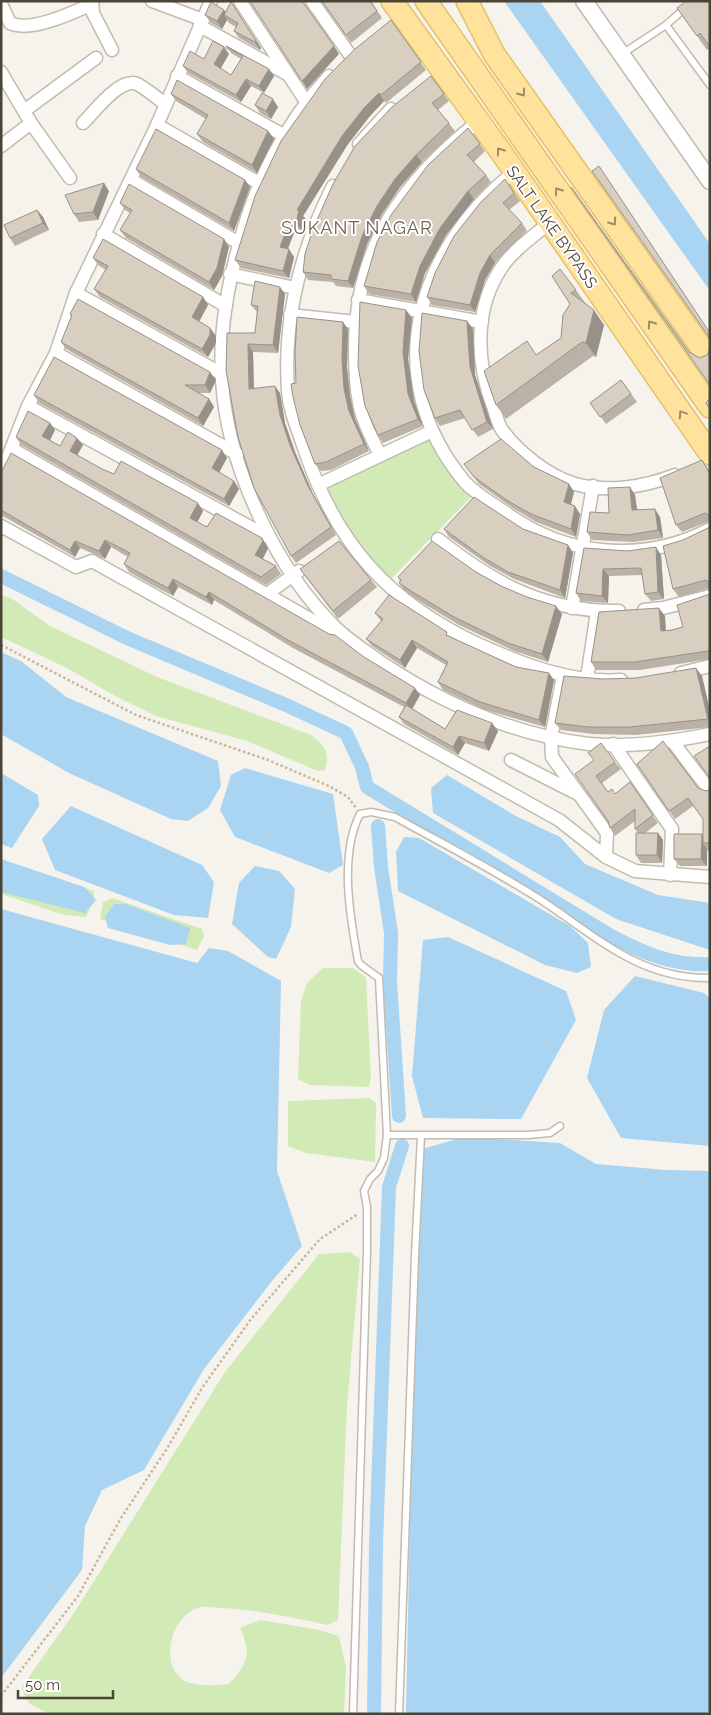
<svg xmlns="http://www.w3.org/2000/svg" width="711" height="1715" viewBox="0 0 711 1715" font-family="Raleway,sans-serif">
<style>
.green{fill:#d2eab5}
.water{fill:#a9d4f2}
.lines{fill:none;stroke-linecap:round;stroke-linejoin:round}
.canal{stroke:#a9d4f2;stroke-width:14}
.service-casing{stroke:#c2bbae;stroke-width:9}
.minor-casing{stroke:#c2bbae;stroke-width:15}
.tertiary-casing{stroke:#c2bbae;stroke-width:19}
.primary-casing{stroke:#e6c16a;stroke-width:24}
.path{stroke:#c4b79f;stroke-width:2.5;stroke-dasharray:2.5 2.5;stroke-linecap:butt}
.service{stroke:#fff;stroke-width:6}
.minor{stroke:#fff;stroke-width:12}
.tertiary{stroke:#fff;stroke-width:16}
.primary{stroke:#ffe39c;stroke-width:21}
.wall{fill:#bab2a6}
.shaded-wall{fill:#979187}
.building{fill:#d8cfc1;stroke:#979187}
.oneway{stroke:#9c8c66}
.labels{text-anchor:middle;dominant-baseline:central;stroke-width:4;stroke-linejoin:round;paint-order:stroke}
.street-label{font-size:16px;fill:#4b4439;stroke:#fff}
.neighbourhood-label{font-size:18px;letter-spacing:1px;fill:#6e6250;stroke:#fff}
</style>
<rect width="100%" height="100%" fill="#f6f3ec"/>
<g class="green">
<polygon points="431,437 473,495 389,581 349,532 324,488"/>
<path d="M1 595 11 598 50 626 157 677 311 735C325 745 330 753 325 770L318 771 247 741 156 716 117 697 65 667 1 637Z"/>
<polygon points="1,860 94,891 94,899 86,917 64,915 1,894"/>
<polygon points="112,898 202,929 204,936 197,950 100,919 103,902"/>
<polygon points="323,968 353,968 366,978 371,1078 369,1087 310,1085 298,1079 301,1002 307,983"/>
<polygon points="370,1098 376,1103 375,1162 306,1153 288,1146 288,1101"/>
<path d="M350 1252 360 1259 347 1405 338 1620 328 1625C293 1618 259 1610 223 1608 216 1608 207 1606 201 1607 169 1614 158 1670 187 1682 200 1687 215 1685 229 1684 248 1663 252 1654 240 1628L260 1620 319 1630 339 1636 346 1667 344 1714H49L30 1704 21 1688 74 1613 225 1372 319 1254Z"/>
</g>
<g class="water">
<polygon points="504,1 540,1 710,244 710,291"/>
<polygon points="1,652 21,661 66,697 218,761 221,786 208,808 188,821 171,819 69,773 1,734"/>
<polygon points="245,768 333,794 343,865 329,873 235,837 220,810 231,775"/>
<polygon points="1,773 38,795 39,806 12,848 1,844"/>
<polygon points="447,775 514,815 560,837 585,864 658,895 710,903 710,950 616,919 433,813 431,788"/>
<polygon points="71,806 202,865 214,882 208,918 174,915 55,870 42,839"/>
<polygon points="404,837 419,838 570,926 588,943 591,967 577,973 545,965 398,891 396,852"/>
<polygon points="1,859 84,887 96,900 85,913 1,892"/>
<polygon points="255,866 279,871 295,889 291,927 276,959 268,957 232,924 239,883"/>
<polygon points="114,904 126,904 190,928 186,944 170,945 108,928 105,917"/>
<polygon points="1,909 197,963 209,948 228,951 281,981 277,1171 302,1246 272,1281 204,1369 144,1470 102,1490 85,1526 82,1570 1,1678"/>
<polygon points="448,937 566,991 576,1020 521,1119 423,1118 412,1076 423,940"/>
<polygon points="635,976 704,993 710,998 710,1146 621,1138 587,1078 604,1010"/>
<polygon points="464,1137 560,1143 596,1164 666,1170 710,1171 710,1714 406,1714 417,1169 422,1149"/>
</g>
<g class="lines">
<g class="canal">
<path d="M1 576 127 638 286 705 346 733 362 767 367 787 611 936C643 953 673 966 710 964"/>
<polyline points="378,826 381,867 391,933 390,981 399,1116"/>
<polyline points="374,1714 376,1543 389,1187 402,1146"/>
</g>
<g class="service-casing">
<g id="service">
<polyline points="666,25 693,1"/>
<polyline points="622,54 666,25 710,85"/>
<polyline points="387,1135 528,1135 550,1133 560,1126"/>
<path d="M353 1714 367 1250V1207L364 1191 370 1179 378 1171 384 1158 387 1135 379 978 361 965 358 961C350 917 339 855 360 814L371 812 395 817C445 845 496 871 544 902 598 938 640 979 710 978"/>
<polyline points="399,1714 415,1255 421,1136"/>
</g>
</g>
<g class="minor-casing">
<g id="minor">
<polyline points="92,1 93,13 112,50"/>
<polyline points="152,1 203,20"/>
<polyline points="240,1 307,103"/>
<polyline points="312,1 350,55"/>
<path d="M1 4 10 23C30 33 72 13 92 4"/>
<polyline points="200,26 287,74"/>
<polyline points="1,72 31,123 70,178"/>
<polyline points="177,76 285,136"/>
<path d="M329 76C285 123 255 183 239 245 227 288 219 335 222 380 227 466 276 570 337 629 351 642 367 652 382 663 444 704 514 735 589 744 629 748 670 742 710 734"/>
<polyline points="24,111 96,58"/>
<path d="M83 123C94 112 120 77 137 84 147 89 157 98 165 104"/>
<polyline points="157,125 259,183"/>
<polyline points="359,144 391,109"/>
<polyline points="1,146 31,123"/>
<path d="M514 172C416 251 378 377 464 481 476 495 494 504 509 515 569 557 645 563 710 529"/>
<polyline points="131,180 239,243"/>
<path d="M333 186C301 250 283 318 288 390 289 410 298 430 304 448 336 544 388 602 480 645 522 664 573 684 621 680"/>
<path d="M549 223C534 236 513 250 502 267 473 309 476 364 494 409 496 415 498 424 502 430 518 452 548 476 575 484 607 493 644 487 675 475"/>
<polyline points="103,234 226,306"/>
<polyline points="230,274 295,288"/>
<polyline points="76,293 222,374"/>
<polyline points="358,300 482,322"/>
<polyline points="290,315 356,322"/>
<polyline points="56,353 237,454"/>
<polyline points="28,406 270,538"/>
<polyline points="12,449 338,635"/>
<path d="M380 455C372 438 362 421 359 402 355 384 355 364 355 345 356 246 403 181 479 121"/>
<polyline points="1,475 28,406 56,353 76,293 157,125 211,1"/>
<polyline points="318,485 432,431"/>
<polyline points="1,526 76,567 92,561 559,820 606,857 635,871 710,877"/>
<path d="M438 539C494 584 546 612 619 611"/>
<polyline points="267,594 299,571"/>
<polyline points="572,608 593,486"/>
<polyline points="644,610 663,608 710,596"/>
<polyline points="681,673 710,666"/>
<polyline points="563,676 551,738 552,757 607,833 606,857"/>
<polyline points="587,678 597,612"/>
<polyline points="673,742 710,791"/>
<polyline points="613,744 672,829 670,875"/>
<polyline points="511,760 578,794"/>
</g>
</g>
<g class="tertiary-casing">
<polyline id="tertiary" points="584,1 710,181"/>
</g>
<g class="primary-casing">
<g id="primary">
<polyline points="392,1 501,152 710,454"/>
<polyline points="426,1 710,407"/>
<polyline points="467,1 494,54 710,360"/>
</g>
</g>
<g class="path">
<polyline points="1,645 136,715 268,760 329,786 348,797 356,808"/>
<polyline points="1,1696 78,1596 121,1518 168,1447 202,1388 251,1319 320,1239 358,1214"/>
</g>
<use href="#service" class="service"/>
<use href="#minor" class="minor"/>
<use href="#tertiary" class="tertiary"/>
<use href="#primary" class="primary"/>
</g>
<g class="wall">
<polygon points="322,1 371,1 382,18 351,43"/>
<polygon points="710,1 710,48 707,50 677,8"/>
<polygon points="231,2 261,48 260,50 239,38 234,31 236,27 229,23 227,20 222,29 211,23 205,15 224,10 225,12"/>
<polygon points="391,20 426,70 386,103 384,101 370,116 348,144 303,216 305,218 302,231 296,228 288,249 294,257 289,278 241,268 235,260"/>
<polygon points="226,46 269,69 274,76 264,93 251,86 241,102 188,73 183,66 204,59 229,54 221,68 231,75 241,59 231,53"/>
<polygon points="431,76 449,101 438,110 455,131 422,162 400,187 382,214 367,244 353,288 336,286 333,282 308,280 303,272"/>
<polygon points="171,94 268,131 274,139 257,173 203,142 197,134 206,119 176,101"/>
<polygon points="255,105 278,107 271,119 260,113"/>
<polygon points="468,128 485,151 474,162 486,175 491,182 474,199 446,235 425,273 416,302 369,294 364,286"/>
<polygon points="136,169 245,180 250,187 234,231 141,177"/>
<polygon points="505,179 520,201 509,210 522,223 527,231 495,263 485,280 475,312 432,305 427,297"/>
<polygon points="109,191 98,220 79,222 74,214"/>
<polygon points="120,203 224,239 229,247 222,276 214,290 126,238 120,230 130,213 125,210"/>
<polygon points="37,210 43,217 49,230 15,246 10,238"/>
<polygon points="93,258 203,297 208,305 199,322 210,328 216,336 216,343 208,357 100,297 94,289 106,270 98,265"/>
<polygon points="552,276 576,290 586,304 604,325 596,357 593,356 506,419 496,405 537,355 561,338 570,304"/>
<polygon points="285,294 278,353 253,352 254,388 280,393 285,423 295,452 313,494 336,535 296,563 291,556 226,371 255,333 257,312 251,305"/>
<polygon points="406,310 412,318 408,359 414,401 423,426 383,443 378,435"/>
<polygon points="70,314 216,380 210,393 197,393 209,399 214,407 203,426 66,349 61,342 71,317"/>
<polygon points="467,321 473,329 475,375 493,429 478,437 465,418 440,426 435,418"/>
<polygon points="348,329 347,367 350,396 355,419 369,451 331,470 321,471 315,464 296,383"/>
<polygon points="621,380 637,402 606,424 590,403"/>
<polygon points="34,395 227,458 219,473 234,481 239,489 229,506 39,403"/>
<polygon points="50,423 55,430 50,440 60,446 83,445 77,455 102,469 203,511 197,522 207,527 262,538 268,548 263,559 276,566 281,574 266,585 21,445 16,437"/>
<polygon points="702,460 710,472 710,521 682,532 676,525"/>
<polygon points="464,464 534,467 569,484 574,492 571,505 580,514 576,537 536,522 513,508 479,484"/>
<polygon points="1,473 364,657 420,695 412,709 445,729 492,723 498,731 489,751 465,743 458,755 404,724 399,717 404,707 293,648 214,600 212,605 178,587 173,596 150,584 129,572 124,564 128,557 111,547 105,559 80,548 75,557 1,515"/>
<polygon points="630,487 635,495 637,509 660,517 663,538 633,542 592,540 587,532 609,513"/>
<polygon points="710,527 710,588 679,597 673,589 683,540"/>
<polygon points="444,529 523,529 568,545 573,553 565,598 514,579 490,566 449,537"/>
<polygon points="584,548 661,555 664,599 651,601 645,594 642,575 609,576 608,603 581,601 576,593"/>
<polygon points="300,569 371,580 377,587 338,619"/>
<polygon points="476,572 501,586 562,614 548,662 514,651 459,625 416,599 404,590 399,583 400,581 398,577"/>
<polygon points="710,594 710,659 640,670 596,670 591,662 665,616 666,630 672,630 683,627"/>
<polygon points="375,613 450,637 516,667 554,680 545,727 485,710 443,690 438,682 446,665 417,648 405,668 372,646 366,639 381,621"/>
<polygon points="702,676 710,711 710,727 636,735 593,734 561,730 555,723 603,679"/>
<polygon points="615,762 621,769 602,783 608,792 615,794 630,782 658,823 645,833 658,833 663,840 662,863 641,863 636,855 638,833 635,829 635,821 615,836 610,828 608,821 575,774"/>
<polygon points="637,764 706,791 710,789 710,851 708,851 707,850 707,866 680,866 674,859 703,835 703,819 693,806 675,819"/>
</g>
<g class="shaded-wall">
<polygon points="231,2 261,48 260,50 255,42"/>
<polygon points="224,10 229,17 224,15 227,20 222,29 217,21"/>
<polygon points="334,46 339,54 307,89 302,81"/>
<polygon points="224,47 229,54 219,71 214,64"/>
<polygon points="269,69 274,76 264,93 259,86"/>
<polygon points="246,79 251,86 241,102 236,95"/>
<polygon points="379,93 384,101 370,116 348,144 303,216 305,218 302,231 296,223 297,210 342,136 364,108"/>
<polygon points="273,99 278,107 271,119 266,111"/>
<polygon points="268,131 274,139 257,173 252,165"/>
<polygon points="416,155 422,162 400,187 382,214 367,244 353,288 348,281 362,236 377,206 395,179"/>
<polygon points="245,180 250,187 234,231 229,223"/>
<polygon points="104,183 109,191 98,220 93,212"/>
<polygon points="468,191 474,199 446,235 425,273 416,302 411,294 420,266 440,228"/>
<polygon points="37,210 43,217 49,230 43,223"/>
<polygon points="290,221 296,228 285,255 280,247"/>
<polygon points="224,239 229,247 222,276 214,290 209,282"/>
<polygon points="289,249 294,257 289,278 283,271"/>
<polygon points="490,255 495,263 485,280 475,312 470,305 480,273"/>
<polygon points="280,287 285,294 278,353 273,345"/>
<polygon points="203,297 208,305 197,325 192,317"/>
<polygon points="406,310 412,318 408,359 414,401 423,426 418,419 408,394 403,352"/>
<polygon points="594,310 604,325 596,357 586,343"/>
<polygon points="467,321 473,329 475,375 493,429 487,422 470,367"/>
<polygon points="343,322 348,329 347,367 350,396 355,419 369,451 364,444 349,411 344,389 342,359"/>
<polygon points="210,328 216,336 216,343 208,357 202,349"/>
<polygon points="248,344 253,352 254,396 249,389"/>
<polygon points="210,372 216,380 210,393 205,385"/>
<polygon points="275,386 280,393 285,423 295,452 313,494 336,535 331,527 308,486 290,445 280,415"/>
<polygon points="209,399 214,407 203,426 198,418"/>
<polygon points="50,423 55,430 48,444 42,436"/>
<polygon points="77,438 83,445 75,459 70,451"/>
<polygon points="222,450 227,458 217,476 212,468"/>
<polygon points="234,481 239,489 229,506 224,499"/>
<polygon points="569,484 574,492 569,510 564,502"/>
<polygon points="630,487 635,495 638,517 632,510"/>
<polygon points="198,503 203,511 196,525 190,518"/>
<polygon points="575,506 580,514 576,537 571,529"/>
<polygon points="655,509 660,517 663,538 658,530"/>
<polygon points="262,538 268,548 261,562 255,555"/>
<polygon points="105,540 111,547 105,559 99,551"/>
<polygon points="75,541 80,548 75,557 70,550"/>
<polygon points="568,545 573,553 565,598 560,590"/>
<polygon points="656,547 661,555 664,599 658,592"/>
<polygon points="603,569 609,576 608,603 602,596"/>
<polygon points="173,579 178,587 173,596 168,588"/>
<polygon points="209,592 214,600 212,605 206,597"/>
<polygon points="556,606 562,614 548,662 542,654"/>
<polygon points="659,608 665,616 666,638 661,631"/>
<polygon points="412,640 417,648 405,668 400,660"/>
<polygon points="696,668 702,676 710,711 710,721 708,719"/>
<polygon points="549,673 554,680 545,727 539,720"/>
<polygon points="415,688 420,695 411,711 406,703"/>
<polygon points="492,723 498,731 489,751 484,743"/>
<polygon points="459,736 465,743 458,755 453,747"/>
<polygon points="658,833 663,840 662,863 657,855"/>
<polygon points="702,834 707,842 703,843 707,850 707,866 701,859"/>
</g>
<g class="building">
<polygon points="250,1 302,1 334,46 302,81"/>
<polygon points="322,1 370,1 377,11 346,35"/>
<polygon points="686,1 710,1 710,47 700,33 697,36 677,8"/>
<polygon points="211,2 224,10 217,21 205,15"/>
<polygon points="231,2 256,41 255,42 234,31 238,23 224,15"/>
<polygon points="391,20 421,62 381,95 379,93 364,108 342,136 297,210 299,210 296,223 290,221 280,247 289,249 283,271 235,260 255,196 281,141 325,79 355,49"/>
<polygon points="213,41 224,47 214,64 231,75 243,56 226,46 269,69 259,86 246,79 236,95 183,66 190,51 204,59"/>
<polygon points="431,76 444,94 432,103 449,123 416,155 395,179 377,206 362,236 348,281 331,279 331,275 303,272 305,254 313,229 333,184 355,146 392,107"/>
<polygon points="177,80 268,131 252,165 197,134 208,115 171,94"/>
<polygon points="262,93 273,99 266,111 255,105"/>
<polygon points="468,128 480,144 467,155 486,175 468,191 440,228 420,266 411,294 364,286 377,242 391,215 428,165"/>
<polygon points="156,129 245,180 229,223 136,169"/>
<polygon points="599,166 710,333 710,338 592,171"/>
<polygon points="505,179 514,193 503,203 522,223 490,255 480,273 470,305 427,297 435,273 454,236 481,202"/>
<polygon points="104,183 93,212 74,214 65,195"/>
<polygon points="129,184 224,239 217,268 209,282 120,230 132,210 120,203"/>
<polygon points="571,187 689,352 700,358 707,355 710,349 710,385"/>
<polygon points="37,210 43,223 10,238 4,225"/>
<polygon points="103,239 203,297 192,317 210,328 210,335 202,349 94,289 108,266 93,258"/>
<polygon points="560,269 576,290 571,293 594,310 586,343 582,342 496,405 484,371 527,341 536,355 561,338 563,315 570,304 552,276"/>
<polygon points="255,281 280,287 273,345 248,344 249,389 275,386 280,415 290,445 308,486 331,527 291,556 254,488 238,437 226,371 227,333 255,333 258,306 251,305"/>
<polygon points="78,299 210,372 205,385 185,385 209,399 198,418 61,342 72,315 70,314"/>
<polygon points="360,302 406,310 403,352 408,394 418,419 378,435 365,406 358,366"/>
<polygon points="422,313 467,321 470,367 487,422 472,430 460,410 435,418 424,390 419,351"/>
<polygon points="297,317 343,322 342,359 344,389 349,411 364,444 326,462 315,464 300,425 293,397 291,384 296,383 295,353"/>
<polygon points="54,357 222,450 212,468 234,481 224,499 34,395"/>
<polygon points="621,380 631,394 600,417 590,403"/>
<polygon points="710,398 710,409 706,403"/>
<polygon points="28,411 50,423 42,436 60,446 68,432 77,438 70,451 102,469 114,474 121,461 198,503 190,518 207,527 216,513 262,538 263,541 255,555 276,566 261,577 16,437"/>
<polygon points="501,439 534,467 569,484 564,502 575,506 571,529 531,514 508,501 474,477 464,464"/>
<polygon points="11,453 329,634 335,635 364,657 415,688 406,703 288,640 209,592 206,597 173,579 168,588 145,576 124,564 130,553 105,540 99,551 75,541 70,550 1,510 1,473"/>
<polygon points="702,460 710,474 710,516 705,513 676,525 660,478"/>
<polygon points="630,487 632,510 655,509 658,530 628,535 587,532 590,512 609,513 608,488"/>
<polygon points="474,497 523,529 568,545 560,590 508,572 484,558 444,529"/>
<polygon points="710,527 710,583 706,580 673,589 663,546 683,540"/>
<polygon points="339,541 371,580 333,611 300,569"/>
<polygon points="432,541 476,572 501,586 527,597 556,606 542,654 508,643 454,617 411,591 399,583 401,580 398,577"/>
<polygon points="656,547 658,592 645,594 641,568 603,569 602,596 576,593 584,548 628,551"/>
<polygon points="710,594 710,653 708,651 635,662 591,662 599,612 659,608 661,631 672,630 683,627 677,605"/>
<polygon points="389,595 447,632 446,635 516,667 549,673 539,720 480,702 438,682 448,662 412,640 400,660 366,639 383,619 375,613"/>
<polygon points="696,668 708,719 630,727 588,727 555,723 564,676 603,679 636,678"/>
<polygon points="406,705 445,729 457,710 492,723 484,743 459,736 453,747 399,717"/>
<polygon points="663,741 698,788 706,791 710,789 710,843 703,843 703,819 688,798 669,811 637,764"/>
<polygon points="601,743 615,762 596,776 608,792 612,789 615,794 630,782 653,815 635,829 635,809 610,828 608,821 575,774 594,760 588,753"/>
<polygon points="710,746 710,778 694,756"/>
<polygon points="636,833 658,833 657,855 636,855"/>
<polygon points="674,834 702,834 701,859 674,859"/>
</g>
<defs><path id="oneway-chevron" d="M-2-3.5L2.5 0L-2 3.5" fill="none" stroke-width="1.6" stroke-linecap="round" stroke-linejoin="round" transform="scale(1.25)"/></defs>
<g class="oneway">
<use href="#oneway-chevron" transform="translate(522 93) rotate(55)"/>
<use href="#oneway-chevron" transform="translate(500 151) rotate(-125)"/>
<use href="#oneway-chevron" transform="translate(558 191) rotate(-125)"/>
<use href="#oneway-chevron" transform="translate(613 222) rotate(55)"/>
<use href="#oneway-chevron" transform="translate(651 324) rotate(-125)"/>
<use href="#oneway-chevron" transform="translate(682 414) rotate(-124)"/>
</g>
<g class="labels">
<g class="street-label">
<text transform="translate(552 227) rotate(55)">SALT LAKE BYPASS</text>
</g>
<g class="neighbourhood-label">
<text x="357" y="227">SUKANT NAGAR</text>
</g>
</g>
<rect width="711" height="1715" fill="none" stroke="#4b4439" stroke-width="5"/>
<path d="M18 1690v8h95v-8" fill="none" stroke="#4b4439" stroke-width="2.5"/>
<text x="25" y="1690" font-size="15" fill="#4b4439" stroke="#ffffff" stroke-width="4" paint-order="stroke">50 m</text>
</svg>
